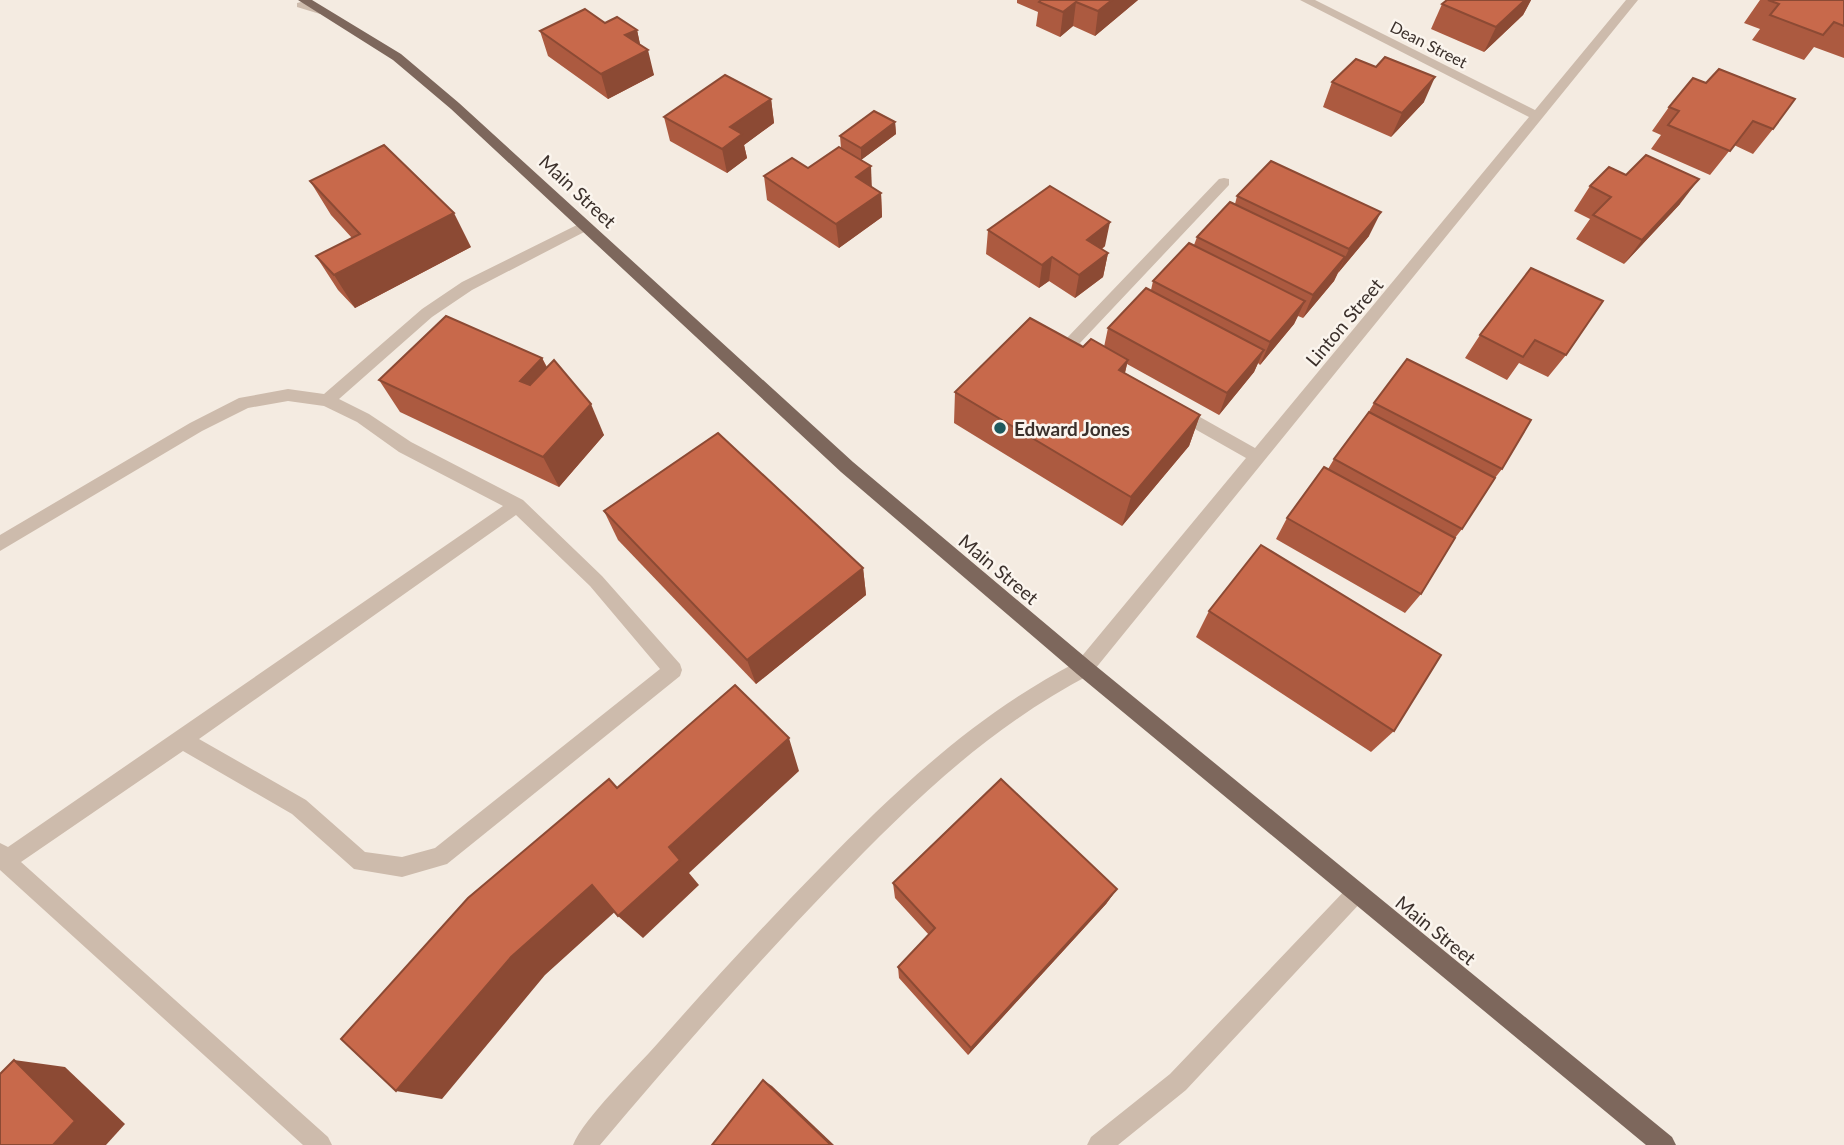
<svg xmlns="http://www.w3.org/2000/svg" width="1844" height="1145" viewBox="0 0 1844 1145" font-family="Lato,sans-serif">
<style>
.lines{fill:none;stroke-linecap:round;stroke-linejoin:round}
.minor{fill:#cdbbac;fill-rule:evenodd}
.major{fill:#7d675c;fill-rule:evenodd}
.wall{fill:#ac5a40}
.shaded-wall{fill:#8c4a34}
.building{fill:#c8694b;stroke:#8c4a34;stroke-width:2}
.poi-dot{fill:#1f5a5e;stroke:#fbf5ee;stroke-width:2.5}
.labels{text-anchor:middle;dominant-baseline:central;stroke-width:5;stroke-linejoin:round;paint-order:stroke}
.far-street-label{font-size:16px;fill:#3b302b;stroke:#fbf5ee}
.street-label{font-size:19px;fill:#3b302b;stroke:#fbf5ee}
.poi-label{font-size:19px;font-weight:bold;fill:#3b302b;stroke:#fbf5ee;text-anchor:start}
</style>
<rect width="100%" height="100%" fill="#f4ebe1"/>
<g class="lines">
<g class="minor">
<path d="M1300 0H1315L1535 110 1626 0H1638L1091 674C988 728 913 801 833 884 752 968 675 1056 600 1145H573C584 1118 637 1067 658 1043 711 983 765 924 821 867 899 787 977 714 1077 662L1246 458 1172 416 1170 412 1172 408H1184L1255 448 1529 117Z"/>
<polygon points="301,2 324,9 326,11 320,14 297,7 297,3"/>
<path d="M1224 178 1229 179V185L1080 343 1093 357 1085 363C1076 360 1068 351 1063 343L1066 339 1219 179Z"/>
<path d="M585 221 592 226 590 229 472 290 432 317 339 399 369 414 411 442 523 500 602 576 680 664 682 670 680 676 447 864 402 877 354 869 292 814 183 751 21 862 328 1137 332 1145H303L0 870V843L8 847 503 506 399 452 357 422 324 406 288 401 248 408 202 431 0 551V535L190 423 239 398 288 389 324 394 422 309 462 282ZM516 515 590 586 660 669 435 848 402 857 365 852 306 800 199 739Z"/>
<polygon points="1357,882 1364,885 1367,892 1364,899 1186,1090 1118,1145 1087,1145 1091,1137 1170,1074 1350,885"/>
</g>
<polygon class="major" points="298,0 312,0 401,54 459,103 853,462 1091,662 1672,1137 1676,1145 1646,1145 1077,674 841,472 451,109 393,60"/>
</g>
<g class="wall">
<polygon points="1017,0 1138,0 1095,36 1073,26 1060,37 1036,26 1038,12 1017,3"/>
<polygon points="1447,0 1531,0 1523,15 1484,52 1431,29 1442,4"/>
<polygon points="1760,0 1844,0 1844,58 1814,47 1804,60 1752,40 1760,29 1744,23"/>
<polygon points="605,23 637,30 640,45 654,75 608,99 548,56 540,31"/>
<polygon points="1693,78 1773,129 1753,154 1734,145 1710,175 1651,149 1661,135 1652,131 1669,107"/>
<polygon points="1332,82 1424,102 1391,137 1323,107"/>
<polygon points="771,99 774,123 744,145 747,158 727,173 670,141 664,117"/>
<polygon points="895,122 896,134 861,160 872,187 881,193 882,217 839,248 767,200 764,176 808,168 841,148 840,136"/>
<polygon points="310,181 471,247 355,308 338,290 316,256 352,238 331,215"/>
<polygon points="1590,186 1680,204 1624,264 1576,239 1590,219 1574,211"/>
<polygon points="1237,196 1369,236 1338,273 1334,281 1303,318 1298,316 1294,324 1260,365 1258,363 1254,372 1219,415 1127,364 1125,373 1200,415 1189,446 1122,526 954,423 955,392 1083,347 1104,347 1108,328 1151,290 1153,281 1194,245 1197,237 1235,204"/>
<polygon points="988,230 1105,246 1102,249 1108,253 1103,277 1075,298 1049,281 1039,288 986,254"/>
<polygon points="1531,268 1566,355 1548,377 1519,363 1507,380 1465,358 1480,335"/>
<polygon points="542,358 547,367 604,435 559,487 400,412 379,380"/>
<polygon points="1374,403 1502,469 1495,478 1462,529 1455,538 1421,594 1405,613 1276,539 1287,518 1328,469 1334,459 1368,413"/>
<polygon points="604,511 863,568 866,595 756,684 618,540"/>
<polygon points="1209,611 1394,731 1371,752 1196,637"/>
<polygon points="893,883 1117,889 1106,904 968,1055 899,978 898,967 929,935 895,898"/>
</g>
<g class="shaded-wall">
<polygon points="1112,0 1138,0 1095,36 1098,11"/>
<polygon points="1525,0 1531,0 1523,15 1484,52 1496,27"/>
<polygon points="1076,2 1073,26 1060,37 1063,12"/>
<polygon points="637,30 642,53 648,50 654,75 608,99 601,74 625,35"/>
<polygon points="1435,77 1424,102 1391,137 1402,113"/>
<polygon points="771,99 774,123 744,145 747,158 727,173 722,149 730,127"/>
<polygon points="895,122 896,134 861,160 861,148"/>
<polygon points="871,166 872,191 856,177"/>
<polygon points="1699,179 1680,204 1624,264 1642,240"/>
<polygon points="881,193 882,217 839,248 836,224"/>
<polygon points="1381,212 1369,236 1338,273 1349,249"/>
<polygon points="454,213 471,247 355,308 334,275"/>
<polygon points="1110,222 1105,246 1082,263 1087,240"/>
<polygon points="1108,253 1103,277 1075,298 1079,275"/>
<polygon points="1052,257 1049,281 1039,288 1042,265"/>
<polygon points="1345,257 1334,281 1303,318 1313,295"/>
<polygon points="1305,301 1294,324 1260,365 1270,342"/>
<polygon points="1264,350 1254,372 1219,415 1227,393"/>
<polygon points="542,358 557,390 536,412 520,381"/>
<polygon points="1128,360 1120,392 1119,370"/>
<polygon points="591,404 604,435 559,487 543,457"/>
<polygon points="1200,415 1189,446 1122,526 1131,497"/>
<polygon points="863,568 866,595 756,684 747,660"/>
<polygon points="789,738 799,771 689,873 699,885 643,938 618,916 669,847"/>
<polygon points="592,885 618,909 545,975 442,1099 396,1091 511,957"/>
<polygon points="1117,889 1106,904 968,1055 971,1048"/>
<polygon points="14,1060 65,1067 125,1124 106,1145 53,1145"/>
<polygon points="763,1080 772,1086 834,1145 831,1145"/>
</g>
<g class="building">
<polygon points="1041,0 1112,0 1098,11 1076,2 1063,12 1039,2"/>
<polygon points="1447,0 1525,0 1496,27 1442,4"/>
<polygon points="1768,0 1844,0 1844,26 1834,22 1823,35 1770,15 1779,4"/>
<polygon points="585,9 605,23 617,17 637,30 625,35 648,50 601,74 540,31"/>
<polygon points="1385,57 1435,77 1402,113 1332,82 1356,59 1376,67"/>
<polygon points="1719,69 1795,99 1773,129 1753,121 1730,151 1668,125 1679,111 1669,107 1693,78 1706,83"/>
<polygon points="725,75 771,99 730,127 742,134 722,149 664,117"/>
<polygon points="874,111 895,122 861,148 840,136"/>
<polygon points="384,145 454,213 334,275 316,256 360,234 310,181"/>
<polygon points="839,147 871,166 856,177 881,193 836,224 764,176 792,158 808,168"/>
<polygon points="1646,155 1699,179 1642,240 1593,215 1611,197 1590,186 1609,167 1626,175"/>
<polygon points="1271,161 1381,212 1349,249 1237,196"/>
<polygon points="1050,186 1110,222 1087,240 1108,253 1079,275 1052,257 1042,265 988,230"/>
<polygon points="1230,202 1345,257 1313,295 1197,237"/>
<polygon points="1189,243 1305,301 1270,342 1153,281"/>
<polygon points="1531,268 1603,301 1566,355 1535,340 1523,357 1480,335"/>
<polygon points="1146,288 1264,350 1227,393 1108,328"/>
<polygon points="446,316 542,358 520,381 530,385 554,360 591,404 543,457 379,380"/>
<polygon points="1030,318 1083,347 1091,339 1128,360 1119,370 1200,415 1131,497 955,392"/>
<polygon points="1407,359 1531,420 1502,469 1374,403"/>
<polygon points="1369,412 1495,478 1462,529 1334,459"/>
<polygon points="718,433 863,568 747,660 604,511"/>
<polygon points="1324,467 1455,538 1421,594 1287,518"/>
<polygon points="1261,545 1441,655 1394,731 1209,611"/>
<polygon points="735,685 789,738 669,847 680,860 618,916 592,885 511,957 396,1091 341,1039 468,898 609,779 617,788"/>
<polygon points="1001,779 1117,889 971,1048 898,967 935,928 893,883"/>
<polygon points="14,1060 75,1121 53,1145 0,1145 0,1074"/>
<polygon points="763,1080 831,1145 712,1145"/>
</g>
<circle class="poi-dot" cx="1000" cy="428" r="7"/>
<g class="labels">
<g class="far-street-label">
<text transform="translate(1429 44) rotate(27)">Dean Street</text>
</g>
<g class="street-label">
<text transform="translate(578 191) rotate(43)">Main Street</text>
<text transform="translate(1344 322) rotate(-50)">Linton Street</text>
<text transform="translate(999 569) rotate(40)">Main Street</text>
<text transform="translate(1436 930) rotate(39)">Main Street</text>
</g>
<g class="poi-label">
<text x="1014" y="428">Edward Jones</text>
</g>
</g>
</svg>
